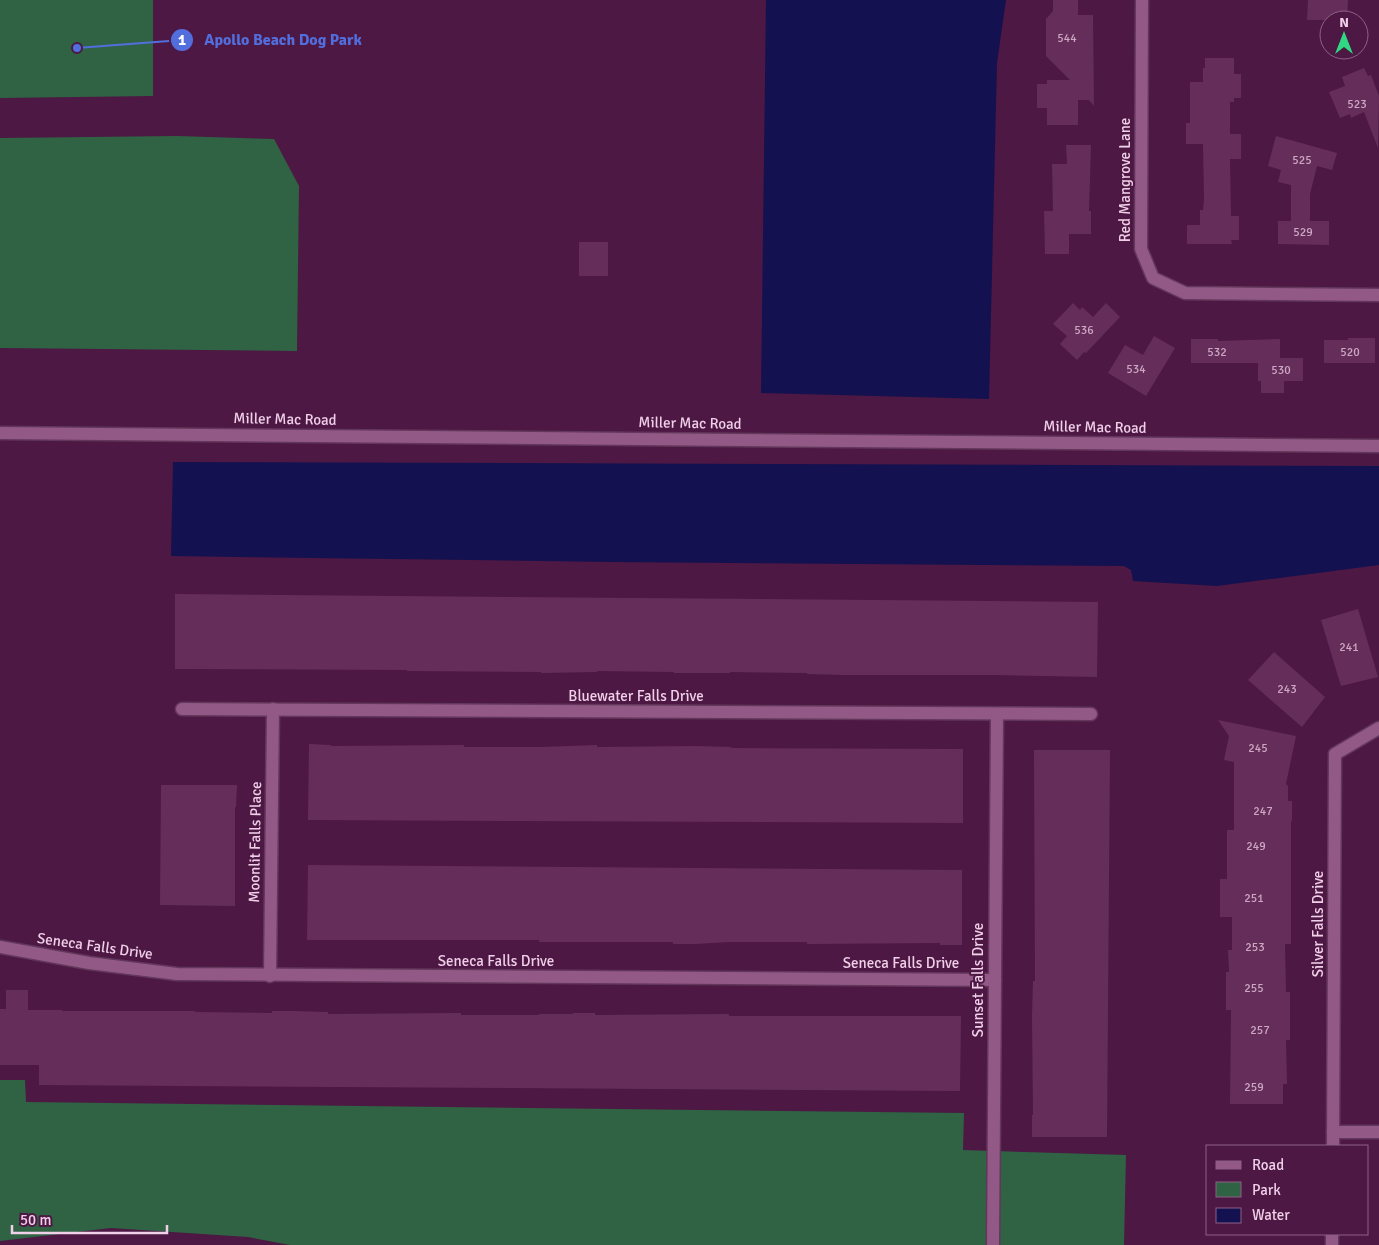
<svg xmlns="http://www.w3.org/2000/svg" width="1379" height="1245" viewBox="0 0 1379 1245" font-family="Signika,sans-serif">
<style>
.green{fill:#2f6343}
.water{fill:#13114f}
.building{fill:#652e5a}
.lines{fill:none;stroke-linecap:round;stroke-linejoin:round}
.minor-casing{stroke:#63365b;stroke-width:15}
.minor{stroke:#925886;stroke-width:12}
.labels{text-anchor:middle;dominant-baseline:central;stroke-width:4;stroke-linejoin:round;paint-order:stroke}
.number-label{font-size:12px;fill:#cda7c4}
.street-label{font-size:15px;fill:#f0cfe8;stroke:#4d1844}
.leader{fill:none;stroke:#526edc;stroke-width:2}
.callout-dot{fill:#526edc;stroke:#4d1844;stroke-width:2}
.mark-label{font-size:15px;text-anchor:middle;font-weight:bold;fill:#fff}
.callout-label{font-size:16px;text-anchor:middle;font-weight:bold;fill:#526edc;stroke:#4d1844;stroke-width:4;stroke-linejoin:round;paint-order:stroke}
</style>
<rect width="100%" height="100%" fill="#4d1844"/>
<g class="green">
<polygon points="0,0 153,0 153,96 0,98"/>
<polygon points="177,136 274,139 299,186 297,351 0,348 0,138"/>
<polygon points="0,1080 25,1080 26,1102 964,1113 963,1150 1126,1155 1124,1245 290,1245 248,1237 111,1228 0,1241"/>
</g>
<g class="water">
<polygon points="766,0 1006,0 997,63 989,399 761,393"/>
<polygon points="173,462 1379,466 1379,565 1217,586 1133,581 1131,570 1124,566 611,562 171,556"/>
</g>
<g class="building">
<polygon points="1053,0 1078,0 1078,15 1093,15 1094,106 1089,100 1078,100 1078,125 1047,125 1047,108 1037,108 1037,84 1047,84 1047,80 1070,80 1046,56 1046,19 1053,11"/>
<polygon points="1308,0 1348,0 1347,20 1307,20"/>
<polygon points="1205,58 1234,58 1234,74 1241,74 1241,98 1234,98 1234,102 1230,102 1230,134 1241,134 1241,159 1230,159 1231,216 1239,216 1239,240 1231,240 1232,244 1187,244 1187,225 1200,225 1200,210 1203,210 1204,200 1203,144 1186,144 1186,123 1190,123 1190,82 1203,82 1203,68 1205,68"/>
<polygon points="1364,68 1368,76 1371,75 1379,96 1378,148 1364,112 1351,118 1350,114 1340,118 1329,92 1345,86 1342,77"/>
<polygon points="1276,136 1337,153 1332,170 1317,166 1310,194 1310,221 1329,221 1329,245 1278,244 1278,221 1291,221 1291,185 1278,182 1281,170 1268,166"/>
<polygon points="1066,145 1091,145 1089,211 1091,211 1091,234 1069,234 1069,254 1045,254 1044,211 1053,211 1052,164 1067,164"/>
<rect x="579" y="242" width="29" height="34"/>
<polygon points="1073,303 1080,310 1082,307 1093,317 1106,303 1120,317 1086,353 1084,352 1077,360 1060,344 1067,336 1053,324"/>
<polygon points="1154,336 1175,348 1146,396 1108,373 1125,345 1143,355"/>
<polygon points="1348,338 1375,338 1375,363 1324,363 1324,340 1348,340"/>
<polygon points="1191,339 1218,339 1218,341 1280,339 1280,358 1303,358 1303,381 1284,381 1284,393 1261,393 1261,381 1258,381 1258,363 1191,363"/>
<polygon points="175,594 1098,602 1097,677 997,675 843,675 807,674 807,673 730,672 730,673 674,673 674,672 597,671 597,672 541,673 541,672 407,671 407,670 175,669"/>
<polygon points="1358,609 1378,677 1341,686 1321,620"/>
<polygon points="1274,652 1325,697 1302,727 1248,680"/>
<polygon points="1218,720 1296,736 1286,784 1288,786 1288,801 1292,801 1292,821 1291,821 1291,944 1285,944 1286,992 1290,992 1290,1040 1286,1040 1287,1084 1283,1084 1283,1104 1230,1104 1231,1010 1226,1010 1226,972 1229,972 1228,950 1232,950 1232,917 1220,917 1220,879 1227,879 1227,830 1234,830 1234,762 1224,760 1229,736"/>
<polygon points="309,744 331,745 331,746 464,745 464,747 541,747 597,745 597,747 696,746 731,747 731,748 963,749 963,823 308,820"/>
<polygon points="1034,750 1110,750 1107,1137 1032,1137 1032,1115 1033,1115 1032,1016 1033,981 1035,981"/>
<polygon points="161,785 237,785 236,807 235,807 235,906 160,905"/>
<polygon points="308,865 962,870 962,945 940,945 940,943 807,944 807,942 729,942 695,944 673,944 673,942 539,942 539,940 307,940"/>
<polygon points="6,990 28,990 28,1010 62,1010 62,1011 195,1011 195,1012 272,1013 272,1011 294,1011 328,1012 328,1014 461,1013 461,1015 539,1015 539,1014 573,1014 573,1013 595,1013 595,1015 729,1014 729,1016 961,1016 960,1091 39,1085 39,1065 0,1065 0,1009 6,1009"/>
</g>
<g class="lines">
<g class="minor-casing">
<g id="minor">
<polyline points="1142,0 1141,249 1153,278 1185,293 1379,295"/>
<polyline points="0,433 1379,446"/>
<polyline points="182,709 1091,714"/>
<polyline points="0,947 89,963 177,974 995,980"/>
<polyline points="270,976 273,709"/>
<polyline points="1333,1132 1379,1132"/>
<polyline points="1333,1146 1335,754 1379,728"/>
<polyline points="993,1245 997,714"/>
<polyline points="1332,1245 1332,1234"/>
</g>
</g>
<use href="#minor" class="minor"/>
</g>
<g class="labels">
<g class="number-label">
<text x="1067" y="38">544</text>
<text x="1357" y="104">523</text>
<text x="1302" y="160">525</text>
<text x="1303" y="232">529</text>
<text x="1084" y="330">536</text>
<text x="1217" y="352">532</text>
<text x="1350" y="352">520</text>
<text x="1136" y="369">534</text>
<text x="1281" y="370">530</text>
<text x="1349" y="647">241</text>
<text x="1287" y="689">243</text>
<text x="1258" y="748">245</text>
<text x="1263" y="811">247</text>
<text x="1256" y="846">249</text>
<text x="1254" y="898">251</text>
<text x="1255" y="947">253</text>
<text x="1254" y="988">255</text>
<text x="1260" y="1030">257</text>
<text x="1254" y="1087">259</text>
</g>
<g class="street-label">
<text transform="translate(1125 180) rotate(-90)">Red Mangrove Lane</text>
<text transform="translate(285 419) rotate(1)">Miller Mac Road</text>
<text transform="translate(690 423) rotate(1)">Miller Mac Road</text>
<text transform="translate(1095 427) rotate(1)">Miller Mac Road</text>
<text x="636" y="696">Bluewater Falls Drive</text>
<text transform="translate(255 842) rotate(-89)">Moonlit Falls Place</text>
<text transform="translate(1318 924) rotate(-90)">Silver Falls Drive</text>
<text transform="translate(95 946) rotate(8)">Seneca Falls Drive</text>
<text x="496" y="961">Seneca Falls Drive</text>
<text x="901" y="963">Seneca Falls Drive</text>
<text transform="translate(978 980) rotate(-90)">Sunset Falls Drive</text>
</g>
</g>
<path class="leader" d="M77 48L182 40"/>
<g class="callout-dot">
<circle cx="77" cy="48" r="5"/>
<circle cx="182" cy="40" r="12"/>
</g>
<g class="mark-label">
<text x="182" y="45">1</text>
</g>
<g class="callout-label">
<text x="283" y="45">Apollo Beach Dog Park</text>
</g>
<rect x="1206" y="1145" width="162" height="90" fill="#4d1844" stroke="#8e6186"/>
<rect x="1216" y="1161" width="25" height="8" fill="#925886" stroke="#8e6186"/>
<text x="1252" y="1170" font-size="15" fill="#f0cfe8">Road</text>
<rect x="1216" y="1182" width="25" height="15" fill="#2f6343" stroke="#8e6186"/>
<text x="1252" y="1195" font-size="15" fill="#f0cfe8">Park</text>
<rect x="1216" y="1208" width="25" height="15" fill="#13114f" stroke="#8e6186"/>
<text x="1252" y="1220" font-size="15" fill="#f0cfe8">Water</text>
<g transform="translate(1344 35)"><circle r="24" fill="#4d1844" stroke="#8e6186"/>
<path d="M0-4L9 19L0 12L-9 19Z" fill="#30d883"/>
<text y="-8" font-size="14" font-weight="bold" text-anchor="middle" fill="#f0cfe8">N</text>
</g>
<path d="M12 1225v8h155v-8" fill="none" stroke="#f0cfe8" stroke-width="2.5"/>
<text x="20" y="1225" font-size="15" fill="#f0cfe8" stroke="#4d1844" stroke-width="4" paint-order="stroke">50 m</text>
</svg>
